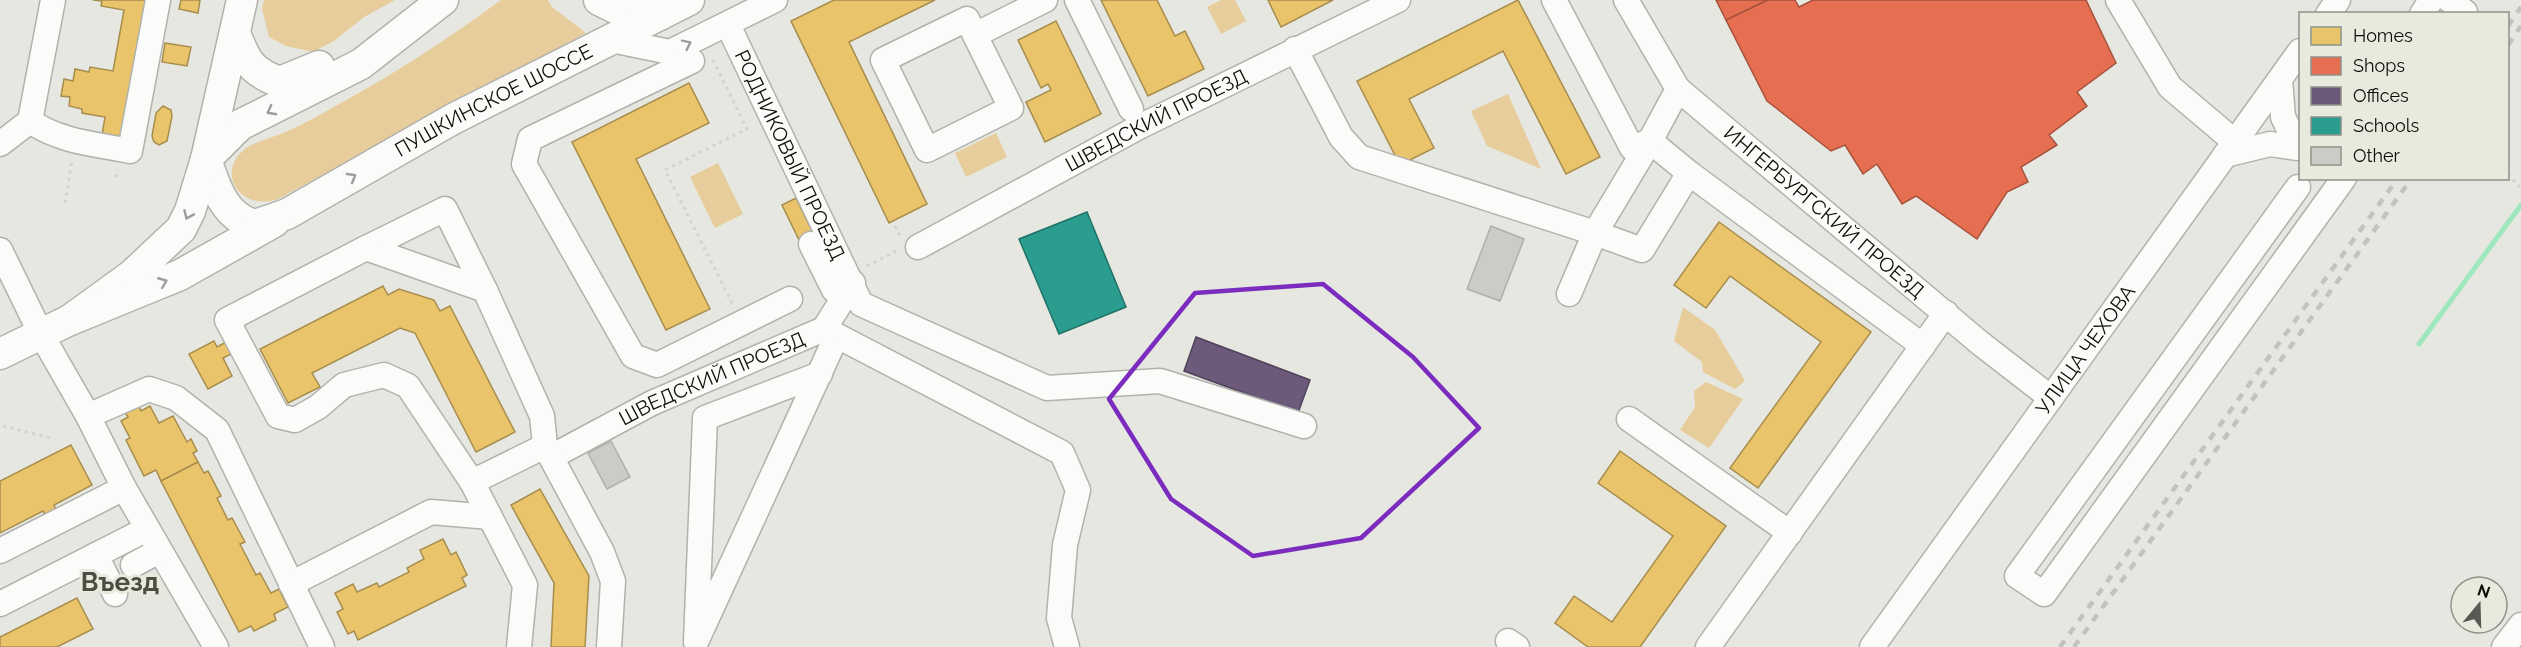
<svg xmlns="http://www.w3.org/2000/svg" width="2521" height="647" viewBox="0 0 2521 647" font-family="Raleway,sans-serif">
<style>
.green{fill:#e8cd9c}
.homes{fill:#e9c46a;stroke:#a78d4d;stroke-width:1.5}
.shops{fill:#e76f51;stroke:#a6523c;stroke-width:1.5}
.offices{fill:#6d597a;stroke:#504258;stroke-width:1.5}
.schools{fill:#2a9d8f;stroke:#217267;stroke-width:1.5}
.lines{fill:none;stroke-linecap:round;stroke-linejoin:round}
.stream{stroke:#9fe7bc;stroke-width:5}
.building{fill:#caccc7;stroke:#aeb0ab;stroke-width:1.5}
.minor-casing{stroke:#b1b2ad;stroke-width:27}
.major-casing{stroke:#b1b2ad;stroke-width:33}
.path{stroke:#d2d3d1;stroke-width:3;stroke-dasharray:3 4.5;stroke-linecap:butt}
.minor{stroke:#fbfbfa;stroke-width:24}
.major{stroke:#fbfbfa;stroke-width:30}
.rail{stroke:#c2c2c1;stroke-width:4.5;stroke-dasharray:8 8;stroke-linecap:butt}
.oneway{stroke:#9c9c9a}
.marked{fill:none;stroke:#7b2cbf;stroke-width:4.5;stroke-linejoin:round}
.labels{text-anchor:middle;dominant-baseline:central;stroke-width:6;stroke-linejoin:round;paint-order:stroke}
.street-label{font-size:20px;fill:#0d0e0a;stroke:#e7eadd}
.district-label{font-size:26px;font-weight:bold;fill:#4c4e44;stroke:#e7eadd}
</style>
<rect width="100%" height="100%" fill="#e6e7e0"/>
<g class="green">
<polygon points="264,0 395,0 364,17 334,41 313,52 286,46 269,37 262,9"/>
<path d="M501 0H548L552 7 586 33 278 199C240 212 215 172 245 149 255 142 271 138 283 133 300 126 316 117 332 108 391 76 447 40 501 0Z"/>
<polygon points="1221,0 1235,0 1246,21 1221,34 1207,7"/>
<polygon points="1508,94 1541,169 1487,146 1471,111"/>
<polygon points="996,133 1007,157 966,177 955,153"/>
<polygon points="718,163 743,214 715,228 690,177"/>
<polygon points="1683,307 1715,330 1745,381 1735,389 1703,372 1702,362 1674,341"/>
<polygon points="1706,382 1743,399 1709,448 1680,430 1695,407 1694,391"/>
</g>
<g class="homes">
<polygon points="93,0 150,0 124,145 101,141 105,117 82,113 82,109 69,106 70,97 61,96 64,79 73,81 75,69 89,72 90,67 113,71 124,10 101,6 102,1"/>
<polygon points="181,0 200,0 198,13 179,9"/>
<polygon points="834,0 935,0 849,42 927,204 889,223 791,21"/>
<polygon points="1101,0 1157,0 1175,36 1185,31 1204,69 1148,96"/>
<polygon points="1268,0 1333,0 1281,27"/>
<polygon points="1518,0 1600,157 1566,174 1503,51 1409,99 1434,148 1400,165 1357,81"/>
<polygon points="1056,21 1101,114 1045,142 1026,102 1051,90 1048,84 1041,88 1018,40"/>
<polygon points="165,43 191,47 187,66 162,62"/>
<polygon points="689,83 709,123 636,159 710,309 666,330 572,142"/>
<polygon points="163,106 171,110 172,116 167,141 159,145 154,142 152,136 156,113"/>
<polygon points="796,198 817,241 803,248 782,205"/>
<polygon points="1719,222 1871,332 1758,488 1730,468 1821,342 1730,276 1706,308 1674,285"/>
<polygon points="383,286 388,295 399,289 434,300 440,311 450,306 515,432 476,452 415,333 400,328 312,373 320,387 288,403 260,349"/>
<polygon points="214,341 217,347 226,342 231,354 223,358 232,376 208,389 189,354"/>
<polygon points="137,402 141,411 150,406 159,423 173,416 187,442 191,439 197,451 193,453 198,462 161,481 156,470 144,476 126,440 130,438 121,421 128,417 123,409"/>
<polygon points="71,445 92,485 54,505 57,512 46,518 43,511 0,533 0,481"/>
<polygon points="1620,451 1726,526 1640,647 1588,647 1555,623 1574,596 1612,622 1673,536 1598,483"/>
<polygon points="198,462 204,473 208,471 221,496 217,498 228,520 232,518 245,542 240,544 256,575 260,573 271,593 279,589 288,607 274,614 276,620 254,631 251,626 239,632 161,481"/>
<polygon points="540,489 589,576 585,647 551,647 554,583 511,505"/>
<polygon points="443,539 451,555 456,552 467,575 462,578 466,586 358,640 354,631 348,634 337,612 343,609 335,593 353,584 357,592 377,583 379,587 409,572 407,568 424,559 420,550"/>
<polygon points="77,598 93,629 57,647 0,647 0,637"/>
</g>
<g class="shops">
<polygon points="1716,0 1768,0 1726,20"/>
<polygon points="1768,0 1795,0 1799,7 1813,0 2086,0 2116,63 2077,92 2087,106 2049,135 2057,145 2021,167 2028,182 2007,192 1977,239 1916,196 1902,204 1877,164 1863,174 1845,145 1831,151 1767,101 1726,20"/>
</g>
<polygon class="offices" points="1196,337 1310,380 1298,413 1184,371"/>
<polygon class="schools" points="1087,212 1126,307 1059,334 1019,239"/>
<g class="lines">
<polyline class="stream" points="2419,344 2521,205"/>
</g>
<g class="building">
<polygon points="1491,226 1524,239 1500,301 1467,289"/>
<polygon points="611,441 630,477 607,489 588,453"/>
</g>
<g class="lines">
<g class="minor-casing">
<g id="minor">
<polyline points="1077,0 1131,109"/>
<polyline points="1554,0 1632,148 1650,141 1689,173 1642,250 1595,233 1569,294"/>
<path id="s1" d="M1626 0 1678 89 1980 343 2051 398"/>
<polyline points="2118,0 2170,87 2235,142"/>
<polyline points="2449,0 2465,12 2463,14"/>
<polyline points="2328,14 2338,0"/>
<polyline points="2422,14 2431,0"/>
<polygon points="967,19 1011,108 927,150 883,60"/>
<path id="s2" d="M728 25 861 304 1047 388 1160 381 1304 426"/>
<polyline points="975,35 1045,0"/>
<polyline points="611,40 670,52 775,0"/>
<polyline points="1295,49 1341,137 1359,157 1595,233 1650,141 1678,89"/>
<polyline points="692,61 530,139 524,164 633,356 657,365 790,299"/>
<path d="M30 121C60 142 96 144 130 151L158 0"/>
<polyline points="0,144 30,121 53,0"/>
<polyline points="2225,155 2270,144 2298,148 2283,117 2280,80"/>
<polyline points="1689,173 1923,346"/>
<polyline points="2298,187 2017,576 2044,594 2344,178"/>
<polyline points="811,244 834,290"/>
<path id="s3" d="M918 247 1139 127 1398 0"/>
<polyline points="366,248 445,209 485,290"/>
<polyline points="0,250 41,334 88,416 124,488 216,647"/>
<polyline points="824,329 1062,453 1078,490 1065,545 1059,618 1067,647"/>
<polyline points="820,374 705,418 696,642 827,357 836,337"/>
<polyline points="88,416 149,389 176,398 217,430 322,647"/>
<polyline points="1629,419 1790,533"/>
<path id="s4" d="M553 456 652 403 824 329 853 283"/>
<polyline points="472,482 408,386 384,375 344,385 318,407 295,420 278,416 227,320 366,248 485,290 542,416 545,446"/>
<polyline points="0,551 124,488"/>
<polyline points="96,555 115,594"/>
<polyline points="133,565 159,551"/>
<polyline points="291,584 431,512 490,517"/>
<polyline points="0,604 147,529"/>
<polyline points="1508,641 1517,647"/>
<polyline points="519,647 525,585 472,482 545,446 602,552 613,581 609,647"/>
<polyline points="1708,647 1946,313"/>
<path id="s5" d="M1872 647 2300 51"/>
<polyline points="2504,647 2521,625"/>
</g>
</g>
<g class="major-casing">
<g id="major">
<polyline points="599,0 615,8 660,15"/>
<path d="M235 33C246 61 251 72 280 82L319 66"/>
<path id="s6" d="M206 159C215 186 224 217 255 225L287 214 453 119 689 0"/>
<polyline points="206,159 240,125 361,64 443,0"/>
<polyline points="70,320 132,275 181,229 190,211 206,159 242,0"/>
<polyline points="0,354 70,320 180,275 274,222"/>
</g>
</g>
<g class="path">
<polyline points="713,60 747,129 665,170 733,305"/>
<polyline points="2508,174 2521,188"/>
<polyline points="116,177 118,169"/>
<polyline points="65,203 72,161"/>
<polyline points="895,226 901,237"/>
<polyline points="867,266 898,250"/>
<polyline points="3,426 51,438"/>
</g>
<use href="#minor" class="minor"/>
<use href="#major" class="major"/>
<g class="rail">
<polyline points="2508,26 2521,7"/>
<polyline points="2508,45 2521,26"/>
<polyline points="2060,647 2398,178"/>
<polyline points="2074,647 2412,178"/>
</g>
</g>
<defs><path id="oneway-chevron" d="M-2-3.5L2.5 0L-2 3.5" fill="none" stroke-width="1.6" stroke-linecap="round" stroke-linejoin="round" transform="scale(1.5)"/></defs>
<g class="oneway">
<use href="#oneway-chevron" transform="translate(687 44) rotate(-26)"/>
<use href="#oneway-chevron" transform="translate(271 111) rotate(152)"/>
<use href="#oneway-chevron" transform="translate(352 177) rotate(-30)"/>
<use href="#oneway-chevron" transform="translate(188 215) rotate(114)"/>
<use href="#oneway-chevron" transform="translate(163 282) rotate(-22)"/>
</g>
<path class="marked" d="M1323 284 1413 357 1479 428 1361 538 1253 556 1171 499 1109 399 1195 293Z"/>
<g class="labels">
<g class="street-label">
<text stroke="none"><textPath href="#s6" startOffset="356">ПУШКИНСКОЕ ШОССЕ</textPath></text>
<text stroke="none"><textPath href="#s3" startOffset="270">ШВЕДСКИЙ ПРОЕЗД</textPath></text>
<text stroke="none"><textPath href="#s2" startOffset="144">РОДНИКОВЫЙ ПРОЕЗД</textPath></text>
<text stroke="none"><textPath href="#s1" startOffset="294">ИНГЕРБУРГСКИЙ ПРОЕЗД</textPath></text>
<text stroke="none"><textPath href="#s5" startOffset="366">УЛИЦА ЧЕХОВА</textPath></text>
<text stroke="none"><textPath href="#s4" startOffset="177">ШВЕДСКИЙ ПРОЕЗД</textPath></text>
</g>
<g class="district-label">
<text x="120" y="582">Въезд</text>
</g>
</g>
<rect x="2299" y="12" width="210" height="168" fill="#e7eadd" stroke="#909289" stroke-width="1.5"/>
<rect x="2311" y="27" width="30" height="18" fill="#e9c46a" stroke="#909289" stroke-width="1.5"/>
<text x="2353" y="42" font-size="18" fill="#0d0e0a">Homes</text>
<rect x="2311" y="57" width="30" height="18" fill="#e76f51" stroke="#909289" stroke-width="1.5"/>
<text x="2353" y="72" font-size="18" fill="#0d0e0a">Shops</text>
<rect x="2311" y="87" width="30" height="18" fill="#6d597a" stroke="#909289" stroke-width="1.5"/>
<text x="2353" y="102" font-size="18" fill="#0d0e0a">Offices</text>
<rect x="2311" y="117" width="30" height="18" fill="#2a9d8f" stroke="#909289" stroke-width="1.5"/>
<text x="2353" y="132" font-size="18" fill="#0d0e0a">Schools</text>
<rect x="2311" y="147" width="30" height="18" fill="#caccc7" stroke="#909289" stroke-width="1.5"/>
<text x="2353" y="162" font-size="18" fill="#0d0e0a">Other</text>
<g transform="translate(2479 605) rotate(19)"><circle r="28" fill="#e7eadd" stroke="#909289" stroke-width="1.5"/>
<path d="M0-4.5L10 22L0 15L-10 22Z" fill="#595a55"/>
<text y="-9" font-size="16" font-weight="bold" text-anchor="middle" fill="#0d0e0a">N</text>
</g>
</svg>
